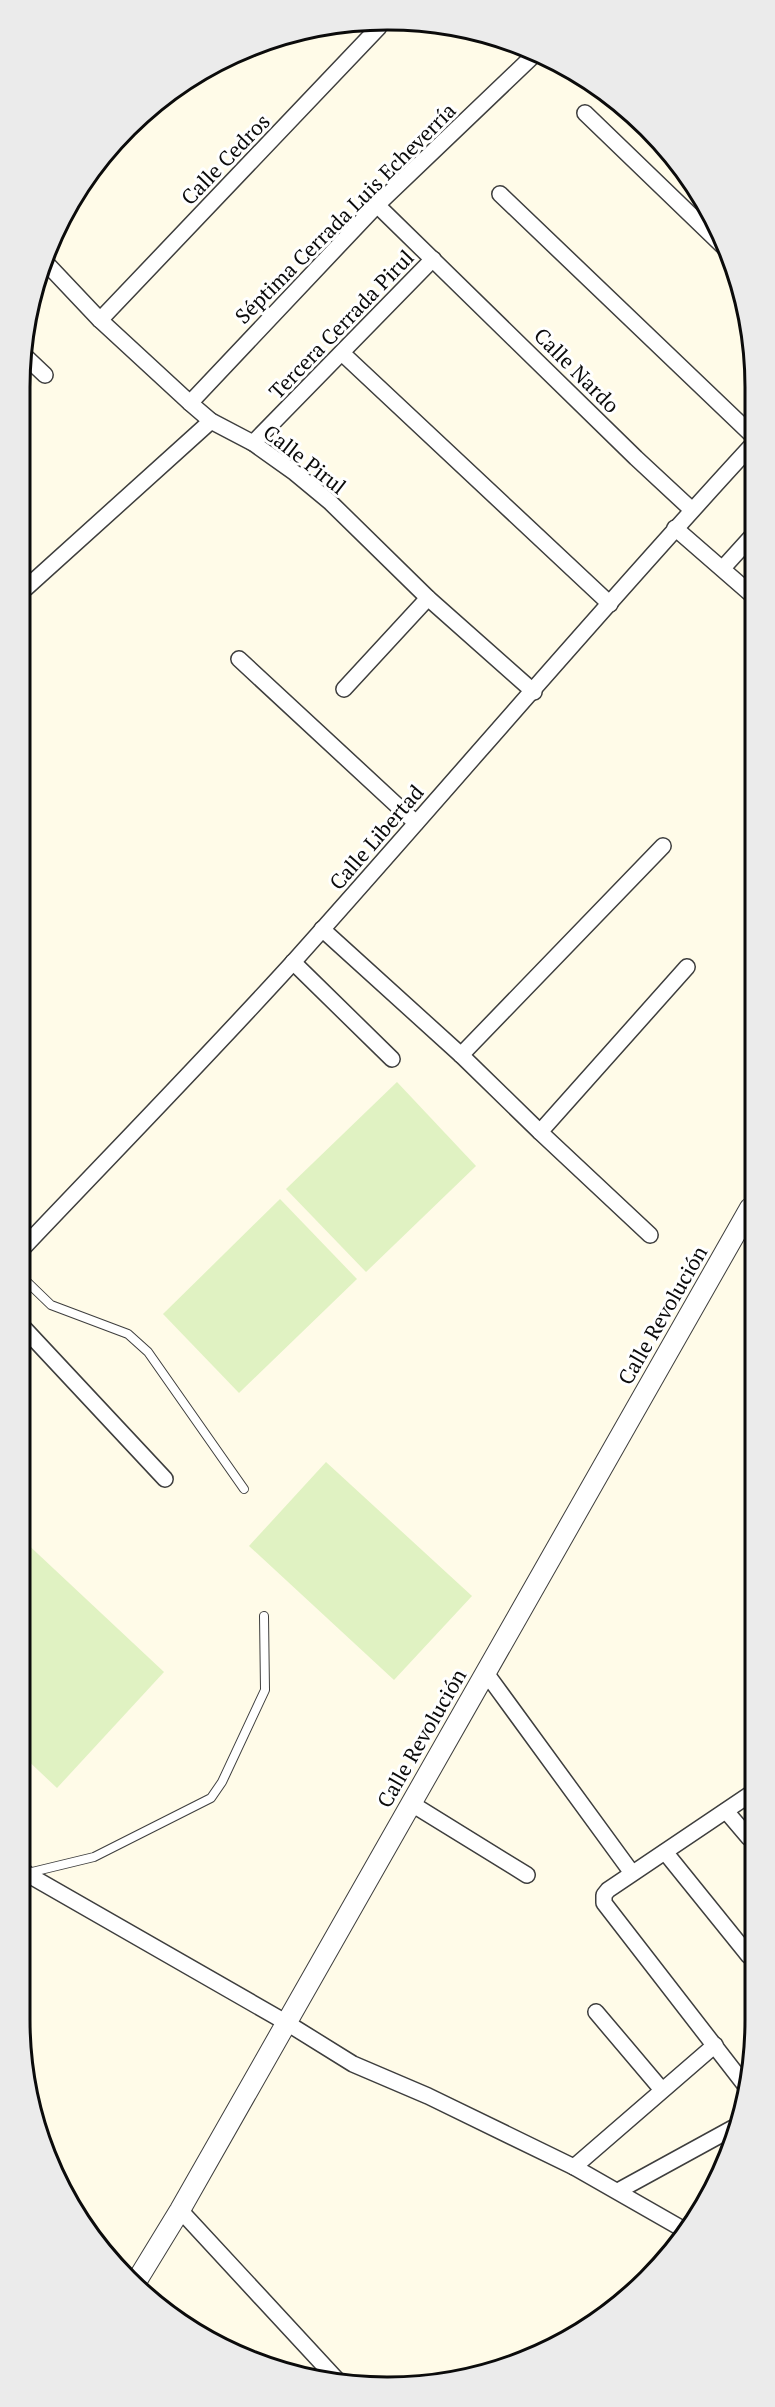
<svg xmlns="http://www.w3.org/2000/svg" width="775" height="2407" viewBox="0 0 775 2407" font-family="'PT Serif',serif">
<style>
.pitch{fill:#e0f2c2}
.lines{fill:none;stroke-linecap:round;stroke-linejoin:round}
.service-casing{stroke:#3e3e3e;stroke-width:10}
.minor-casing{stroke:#3e3e3e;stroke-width:18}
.tertiary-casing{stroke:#3e3e3e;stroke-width:22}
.service{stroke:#fff;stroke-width:8}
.minor{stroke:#fff;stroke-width:15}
.tertiary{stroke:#fff;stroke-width:20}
.labels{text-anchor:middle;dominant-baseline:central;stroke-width:6;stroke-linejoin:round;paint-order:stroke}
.street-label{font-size:21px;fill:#0b0b0b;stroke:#fff}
.rim{fill:none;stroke:#0b0b0b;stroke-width:3}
</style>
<rect width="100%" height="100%" fill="#fffbe8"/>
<g class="pitch">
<polygon points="397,1082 476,1166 366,1272 286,1189"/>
<polygon points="280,1199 357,1279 239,1393 163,1314"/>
<polygon points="326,1462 472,1596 394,1680 249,1546"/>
<polygon points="22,1539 164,1672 57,1788 21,1754"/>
</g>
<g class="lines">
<g class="service-casing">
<g id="service">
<polyline points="23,1278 51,1305 128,1334 148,1352 244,1489"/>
<polyline points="28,1873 94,1857 211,1798 222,1782 265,1690 264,1616"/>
</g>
</g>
<g class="minor-casing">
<g id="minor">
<polyline points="585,113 725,248"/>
<polyline points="500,194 752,435"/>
<polyline points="377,205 636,458 692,510"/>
<polyline points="48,265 100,320 190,403 211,421 253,443 295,473 330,502 428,598 534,692"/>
<polyline points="100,320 379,27"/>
<polyline points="342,353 610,604"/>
<polyline points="26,357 45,375"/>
<polyline points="190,403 377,205 534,55"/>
<polyline points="253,443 433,259"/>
<polyline points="675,528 752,595"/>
<polyline points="723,568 752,536"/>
<polyline points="26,588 211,421"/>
<polyline points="239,659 416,823"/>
<polyline points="344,689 428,598"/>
<polyline points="322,929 461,1055 540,1132 687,967"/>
<polyline points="293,962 392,1059"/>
<polyline points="461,1055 663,846"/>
<polyline points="540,1132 650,1235"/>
<path d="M23 1248C114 1152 207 1057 296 959 449 788 597 613 752 445"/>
<polyline points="22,1326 165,1479"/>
<polyline points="486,1673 632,1873"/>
<polyline points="412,1804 527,1875"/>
<polyline points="726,1811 749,1838"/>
<polyline points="665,1852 749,1956"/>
<polyline points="20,1867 27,1874 287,2023 353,2064 428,2096 574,2167 686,2231"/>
<polyline points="596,2012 662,2090"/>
<polyline points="748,2089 604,1903 604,1895 608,1890 749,1795"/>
<polyline points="574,2167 715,2045"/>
<polyline points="618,2191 733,2128"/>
<polyline points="180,2210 341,2384"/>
</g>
</g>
<g class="tertiary-casing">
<polyline id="tertiary" points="136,2282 180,2210 750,1208"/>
</g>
<use href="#service" class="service"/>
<use href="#minor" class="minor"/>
<use href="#tertiary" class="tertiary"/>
</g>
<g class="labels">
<g class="street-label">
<text transform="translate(225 159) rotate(-46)">Calle Cedros</text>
<text transform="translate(345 213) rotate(-45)">Séptima Cerrada Luis Echeverría</text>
<text transform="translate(341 324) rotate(-46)">Tercera Cerrada Pirul</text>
<text transform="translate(577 370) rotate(45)">Calle Nardo</text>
<text transform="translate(305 459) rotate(38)">Calle Pirul</text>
<text transform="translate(376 837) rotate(-49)">Calle Libertad</text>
<text transform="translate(662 1315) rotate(-60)">Calle Revolución</text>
<text transform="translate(421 1738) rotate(-60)">Calle Revolución</text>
</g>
</g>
<path d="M0 0H775V2407H0ZM387 30H388A357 357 0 0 1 745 387V2020A357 357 0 0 1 388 2377H387A357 357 0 0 1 30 2020V387A357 357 0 0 1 387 30Z" fill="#ebebeb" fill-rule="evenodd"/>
<path class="rim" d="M387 30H388A357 357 0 0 1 745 387V2020A357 357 0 0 1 388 2377H387A357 357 0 0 1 30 2020V387A357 357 0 0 1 387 30Z"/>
</svg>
